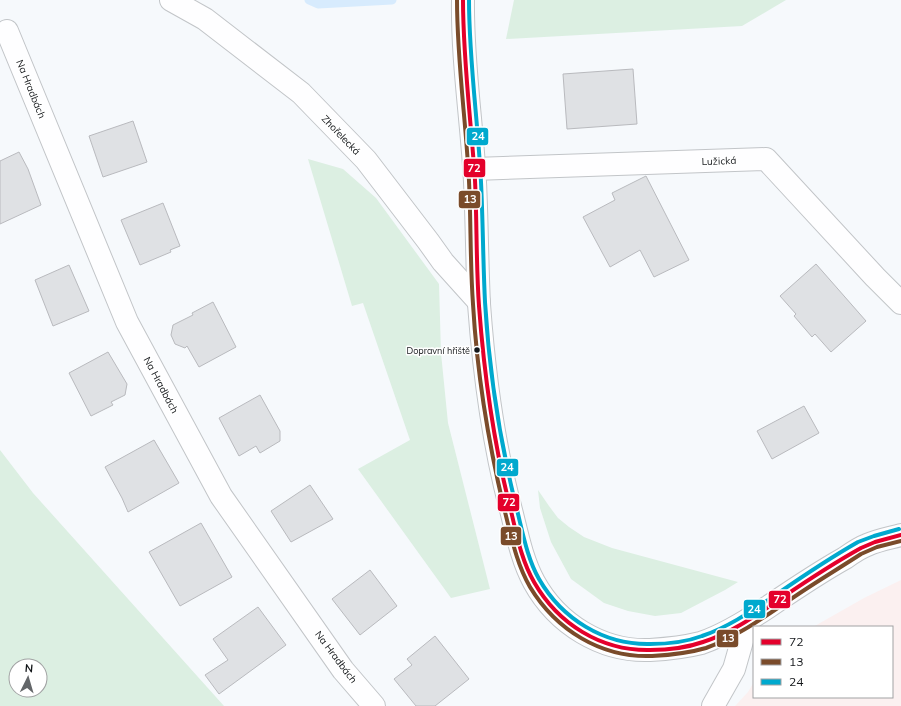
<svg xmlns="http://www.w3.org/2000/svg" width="901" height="706" viewBox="0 0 901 706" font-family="Mulish,sans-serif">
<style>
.industrial{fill:#fbf0f0}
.green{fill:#dcefe2;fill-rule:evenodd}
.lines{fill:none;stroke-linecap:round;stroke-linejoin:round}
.stream{stroke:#d7ebfd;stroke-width:9}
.building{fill:#dfe1e4;stroke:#b9babe}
.minor-casing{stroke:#c2c5c8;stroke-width:24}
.major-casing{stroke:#c2c5c8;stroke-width:24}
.minor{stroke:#fefeff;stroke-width:22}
.major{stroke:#fefeff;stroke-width:22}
.bus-1-casing{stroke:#fff;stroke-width:7}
.bus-2-casing{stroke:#fff;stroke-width:7}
.bus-3-casing{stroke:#fff;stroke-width:7}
.bus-1{stroke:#e4002b;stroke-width:4}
.bus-2{stroke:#7a4b2a;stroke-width:4}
.bus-3{stroke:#00a9ce;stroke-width:4}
.bus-dot{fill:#14171a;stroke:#fff;stroke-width:1.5}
.labels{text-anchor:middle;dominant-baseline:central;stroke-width:3;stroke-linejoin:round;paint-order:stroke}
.bus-label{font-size:9px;fill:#14171a;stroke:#fff;text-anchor:end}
.street-label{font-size:10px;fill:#14171a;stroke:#fff}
.line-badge{stroke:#fff;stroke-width:1.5}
.badge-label{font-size:11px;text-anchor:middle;font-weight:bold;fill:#fff}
</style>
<rect width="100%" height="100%" fill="#f6f9fc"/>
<polygon class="industrial" points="901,580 901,706 735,706 748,692 754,682 754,697 892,697 892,627 813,627 864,598"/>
<g class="green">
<polygon points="514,0 786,0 742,26 506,39"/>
<polygon points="308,159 343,169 376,198 439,284 441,353 448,423 490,589 451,598 358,469 410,440 363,303 352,306"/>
<path d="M0 450 33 493 224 706H0ZM16 666H40V690H16Z"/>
<polygon points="538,490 549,506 558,518 569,527 584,537 612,548 738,582 725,590 681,613 655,616 628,611 604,603 571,579 551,542 540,508"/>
</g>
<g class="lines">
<polyline class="stream" points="309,0 318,4 392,0"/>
</g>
<g class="building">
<polygon points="633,69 637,124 567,129 563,74"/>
<polygon points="133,121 147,162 103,177 89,136"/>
<polygon points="19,152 28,169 41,205 0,224 0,161"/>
<polygon points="646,176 689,260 654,277 640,250 610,267 583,217 615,200 612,193"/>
<polygon points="163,203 180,246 170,250 171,252 140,265 121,220"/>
<polygon points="816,264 866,321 831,352 815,334 812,337 794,316 796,314 780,296"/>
<polygon points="69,265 89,311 53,326 35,280"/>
<polygon points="213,302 236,347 199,367 187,346 185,348 175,344 171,335 173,325 193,315 192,313"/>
<polygon points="108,352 127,384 125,395 111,402 113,405 91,416 69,373"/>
<polygon points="260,395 280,431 280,441 260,453 256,446 239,456 219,418"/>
<polygon points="804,406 819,433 772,459 757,431"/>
<polygon points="154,440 179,483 128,512 122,498 105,467"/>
<polygon points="310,485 333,519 291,542 271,511"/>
<polygon points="201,523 232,577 180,606 149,552"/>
<polygon points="370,570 397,606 360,635 332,599"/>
<polygon points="258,607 286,645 219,694 205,675 228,660 213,639"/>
<polygon points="435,636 469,679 435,706 416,706 394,679 412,665 407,659"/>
</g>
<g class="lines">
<g class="minor-casing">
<g id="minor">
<polyline points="171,0 205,19 301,93 366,160 428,241 443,262 479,302"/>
<polyline points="7,31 127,322 221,496 343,670 374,706"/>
<polyline points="474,169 766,159 875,277 901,303"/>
<polyline points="713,706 734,669 748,620"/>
</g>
</g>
<g class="major-casing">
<path id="major" d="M463 0C462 61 472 122 475 182 477 223 477 264 479 304 484 373 493 443 511 510 517 534 522 560 534 582 557 624 602 652 650 650 667 649 685 647 701 643 725 635 747 621 768 607 793 590 818 573 845 558 852 553 859 548 867 545 878 540 890 538 901 535"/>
</g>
<use href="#minor" class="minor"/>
<use href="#major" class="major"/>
<g class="bus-1-casing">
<path id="bus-1" d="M463 0C463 60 471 120 475 180 477 222 476 264 479 306 484 373 493 439 509 503 516 530 520 558 534 582 558 624 601 651 650 650 667 650 686 648 703 642 732 633 758 614 783 597 808 580 834 563 861 548L875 542 901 535"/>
</g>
<g class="bus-2-casing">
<path id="bus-2" d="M457 0C457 61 466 121 469 181 471 222 470 263 473 304 477 373 488 441 504 508 511 535 516 563 530 587 556 630 601 658 652 656 670 655 689 653 706 648 737 637 764 617 791 599 814 583 838 569 861 554L877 547 901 541"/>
</g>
<g class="bus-3-casing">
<path id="bus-3" d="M469 0C469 61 478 121 481 182 483 222 483 262 485 302 489 369 499 436 515 502 522 528 526 556 539 579 562 619 604 645 650 644 667 644 686 642 702 636 729 627 753 610 777 594 803 576 830 558 858 542L874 536 899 529"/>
</g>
<use href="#bus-1" class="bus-1"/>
<use href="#bus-2" class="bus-2"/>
<use href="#bus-3" class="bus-3"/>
</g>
<circle class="bus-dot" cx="477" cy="350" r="3.5"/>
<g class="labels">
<g class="bus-label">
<text x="470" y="350">Dopravní hřiště</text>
</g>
<g class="street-label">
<text transform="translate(31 89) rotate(68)">Na Hradbách</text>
<text transform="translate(341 135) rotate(46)">Zhořelecká</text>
<text transform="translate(719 161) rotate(-2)">Lužická</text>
<text transform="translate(161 385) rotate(62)">Na Hradbách</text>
<text transform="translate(336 657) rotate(53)">Na Hradbách</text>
</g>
</g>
<g class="line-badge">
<rect x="466" y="127" width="23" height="19" rx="4" fill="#00a9ce"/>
<rect x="463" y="158" width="23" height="20" rx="4" fill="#e4002b"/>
<rect x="458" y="190" width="23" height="19" rx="4" fill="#7a4b2a"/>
<rect x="496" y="458" width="23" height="19" rx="4" fill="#00a9ce"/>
<rect x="497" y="493" width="23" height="19" rx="4" fill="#e4002b"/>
<rect x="500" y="526" width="22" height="20" rx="4" fill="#7a4b2a"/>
<rect x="768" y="590" width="23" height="19" rx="4" fill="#e4002b"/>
<rect x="743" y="599" width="23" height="20" rx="4" fill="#00a9ce"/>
<rect x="716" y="629" width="23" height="19" rx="4" fill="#7a4b2a"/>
</g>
<g class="badge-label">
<text x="478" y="140">24</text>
<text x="474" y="172">72</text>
<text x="470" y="203">13</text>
<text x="507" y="471">24</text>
<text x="509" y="506">72</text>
<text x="511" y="540">13</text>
<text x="780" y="603">72</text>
<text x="754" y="613">24</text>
<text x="728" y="642">13</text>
</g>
<rect x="753" y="626" width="140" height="72" fill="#ffffff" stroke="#a1a2a3"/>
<rect x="761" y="639" width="20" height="6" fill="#e4002b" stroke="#a1a2a3"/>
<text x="789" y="646" font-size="12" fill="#14171a">72</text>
<rect x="761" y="659" width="20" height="6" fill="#7a4b2a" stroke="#a1a2a3"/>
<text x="789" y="666" font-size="12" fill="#14171a">13</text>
<rect x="761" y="679" width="20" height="6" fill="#00a9ce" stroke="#a1a2a3"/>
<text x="789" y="686" font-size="12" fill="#14171a">24</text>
<g transform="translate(28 678) rotate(5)"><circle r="19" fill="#ffffff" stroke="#a1a2a3"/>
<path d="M0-3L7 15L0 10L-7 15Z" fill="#636669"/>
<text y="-6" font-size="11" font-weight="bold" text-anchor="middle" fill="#14171a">N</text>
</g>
</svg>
